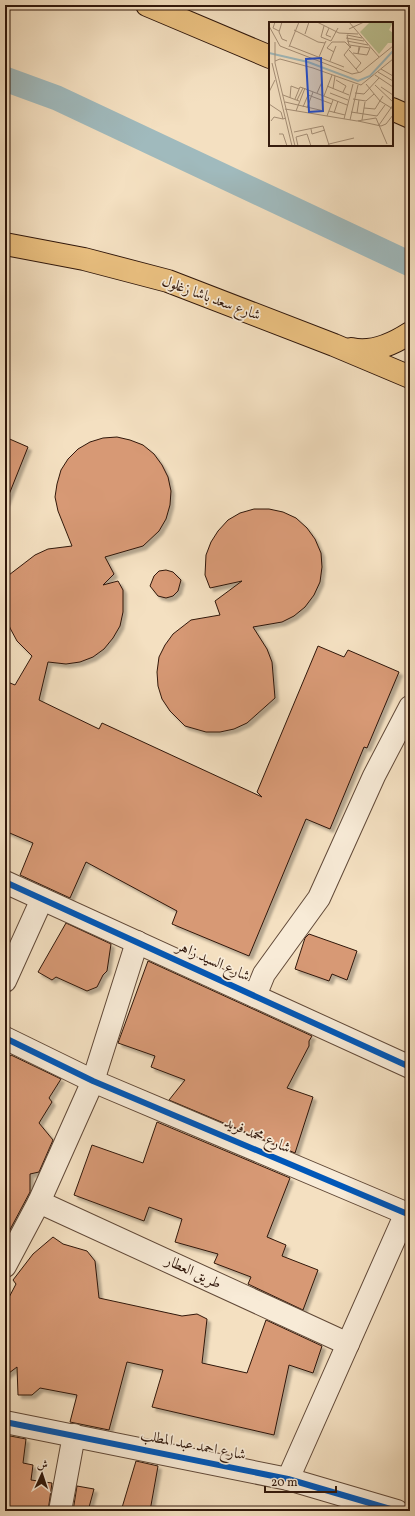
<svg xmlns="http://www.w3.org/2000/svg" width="415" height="1516" viewBox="0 0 415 1516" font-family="Vollkorn,Amiri,serif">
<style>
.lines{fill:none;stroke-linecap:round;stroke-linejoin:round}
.canal{stroke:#a0babd;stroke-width:25}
.building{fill:#d79974;stroke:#30170b;filter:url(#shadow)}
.minor-casing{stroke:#614938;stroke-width:24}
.highway-casing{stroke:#30170b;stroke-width:24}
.minor{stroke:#f8ebd7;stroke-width:22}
.highway{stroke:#eac080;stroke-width:22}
.cycleway-casing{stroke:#f8ebd7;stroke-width:8}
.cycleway{stroke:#0057b8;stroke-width:6}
.labels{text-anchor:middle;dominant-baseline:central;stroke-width:3.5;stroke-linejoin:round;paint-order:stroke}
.street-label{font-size:15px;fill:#30170b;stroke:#f8ebd7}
.inset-river{fill:none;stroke:#a0babd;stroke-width:2}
.inset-road{fill:none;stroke:#a69078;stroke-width:1}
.view{fill:#1d4ed8;fill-opacity:0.15;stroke:#1d4ed8;stroke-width:2}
.inset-edge{fill:none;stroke:#30170b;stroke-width:2}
</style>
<defs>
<filter id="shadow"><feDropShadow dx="3.5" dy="3.5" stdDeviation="1" flood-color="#0004"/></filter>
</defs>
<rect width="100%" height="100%" fill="#f4e0c1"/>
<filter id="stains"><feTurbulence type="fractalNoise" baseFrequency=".005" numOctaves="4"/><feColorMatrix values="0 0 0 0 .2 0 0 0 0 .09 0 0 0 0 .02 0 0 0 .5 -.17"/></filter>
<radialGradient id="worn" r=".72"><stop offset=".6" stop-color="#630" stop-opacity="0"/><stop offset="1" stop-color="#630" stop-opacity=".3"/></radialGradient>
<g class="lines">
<polyline class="canal" points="5,79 57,98 410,264"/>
</g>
<g class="building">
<polygon points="5,437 28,447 6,502 5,502"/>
<polygon points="117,437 130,440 143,445 154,454 162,465 168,477 171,491 170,505 166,519 159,531 143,546 105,557 114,574 103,585 118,581 123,590 123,612 120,626 113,638 104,649 93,657 80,662 66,664 48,662 39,700 99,729 102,723 262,797 257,792 318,646 344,657 348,650 399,672 367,748 364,747 330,829 306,819 249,956 172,924 177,911 86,862 70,898 20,875 33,843 5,831 5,681 15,685 32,656 17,641 10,628 6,615 5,578 35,555 48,549 72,546 58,511 55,497 57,484 61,470 68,459 78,449 90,442 103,438"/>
<polygon points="254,509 269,509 283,512 296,518 307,528 315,539 321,553 322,567 320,582 314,595 305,607 294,616 282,622 253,627 267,649 272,662 275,698 247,723 234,729 220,732 206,732 185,726 170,711 162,699 158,686 157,672 159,657 165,645 173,634 191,620 220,615 215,601 242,581 210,588 205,575 206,555 211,542 218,531 228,520 240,513"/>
<polygon points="166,570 173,572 181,580 178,591 173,596 166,598 158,596 150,586 154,576 159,571"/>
<polygon points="66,923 111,944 107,971 103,975 97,987 87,991 56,977 52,980 38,972"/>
<polygon points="309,934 357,951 347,980 332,974 329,981 295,969 305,938"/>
<polygon points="148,961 312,1036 309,1041 309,1046 287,1088 313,1097 295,1153 169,1100 185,1080 151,1067 155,1056 118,1043"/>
<polygon points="11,1055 61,1079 49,1098 52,1102 39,1123 53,1140 39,1172 30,1174 30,1192 5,1239 5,1062"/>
<polygon points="157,1122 290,1178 267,1237 286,1245 282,1256 318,1270 303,1310 248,1284 251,1277 214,1263 218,1254 175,1242 182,1219 149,1207 144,1221 74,1195 92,1145 143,1163"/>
<polygon points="53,1237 63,1244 87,1251 95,1261 99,1298 182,1316 197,1314 207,1319 202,1363 247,1373 266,1320 322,1346 313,1373 289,1365 274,1435 152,1407 163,1370 127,1362 109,1430 70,1422 77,1395 40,1388 32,1395 18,1395 17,1367 5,1376 5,1305 16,1284 13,1280 33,1254"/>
<polygon points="5,1435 26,1439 23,1463 33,1465 31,1480 52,1483 48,1511 5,1511"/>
<polygon points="136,1461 158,1466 150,1511 121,1511"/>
<polygon points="77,1486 94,1489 88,1511 73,1511"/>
</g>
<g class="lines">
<g class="minor-casing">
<g id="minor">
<polyline points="5,882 410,1067"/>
<polyline points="5,981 42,899"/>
<polyline points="255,996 264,974 319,898 374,776 410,707"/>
<polyline points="5,1038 93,1081 410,1215"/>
<polyline points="39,1202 348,1344"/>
<polyline points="5,1266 39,1202 93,1081 137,942"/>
<polyline points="5,1422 288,1479 397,1511"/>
<polyline points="288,1479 406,1213"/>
<polyline points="60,1511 74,1435"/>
</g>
</g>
<g class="highway-casing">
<g id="highway">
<polyline points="147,5 270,57"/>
<polyline points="392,109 410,117"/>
<polyline points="5,244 84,259 168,281 334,345 410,377"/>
<path d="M351 349C372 354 393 344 410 333"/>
</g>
</g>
<use href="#minor" class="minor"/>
<use href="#highway" class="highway"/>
<g class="cycleway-casing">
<g id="cycleway">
<polyline points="5,882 410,1067"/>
<polyline points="5,1038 93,1081 410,1215"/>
<polyline points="5,1422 288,1479 397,1511"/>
</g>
</g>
<use href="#cycleway" class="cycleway"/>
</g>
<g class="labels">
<g class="street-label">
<text transform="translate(211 299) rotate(20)">شارع سعد باشا زغلول</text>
<text transform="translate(213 962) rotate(24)">شارع السيد زاهر</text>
<text transform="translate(257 1136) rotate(23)">شارع محمد فريد</text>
<text transform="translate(193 1273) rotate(25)">طريق العطار</text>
<text transform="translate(193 1446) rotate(11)">شارع احمد عبد المطلب</text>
</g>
</g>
<g transform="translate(269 22)">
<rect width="124" height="124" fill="#f4e0c1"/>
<path d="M101 0H124L120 8 124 11V21H119L110 32 91 10Z" fill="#bcc292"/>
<path class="inset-river" d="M0 31 39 40 89 59 101 54 124 29"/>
<path class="inset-road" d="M6 0 4 6 10 9M13 0 10 10 13 17 18 19M48 0 70 11 89 12M80 0 110 35M0 4 11 24 83 52 92 50 124 24M55 4 52 15 62 19 69 6M60 6 57 13 62 15M80 7 95 0M25 8 49 20 56 21 57 19M36 12 40 0M78 13 80 23 101 26M78 13 93 16M77 16 95 19M78 19 99 23M6 20V41L26 124M21 24 75 45M82 24 75 33 87 47M20 25 30 0M90 25 89 32 91 25M80 28 92 41 87 47 90 51M65 30 58 26 63 20H76L82 26M84 31 98 33 101 26M50 35 56 21M6 39 11 37 44 46 92 63 124 37M61 39 67 24M3 41 23 124M112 47 124 54M109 50 124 59M106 53 124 65M67 58 77 64 74 70M97 62 111 79 124 87M106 63 124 80M58 64 80 73M112 65 124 73M34 66 78 83M64 67 66 54M0 70 6 58M48 71 53 60M61 71 79 78M86 71 95 72 110 56M14 73 30 79M55 74 63 53M21 76 22 64 30 67M26 77 31 65 34 66M84 77 97 79 105 72M28 78 34 66M16 80 55 89M0 82 12 90 14 97 17 96M34 85 39 73 63 82M38 86 44 70M95 86 106 87 114 74M16 87 88 99 107 96 118 122M27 89 36 66M60 89 76 93M82 90 108 94 116 83M65 91 69 79M88 91 90 78M58 94 64 78M75 97 84 62M81 98 89 63M93 98 96 80M2 99 5 95 14 97M89 99 112 104 117 102 124 93M110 103 124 83M42 107 43 112 56 108M25 110 54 104 60 123 56 124M10 112H14L18 124M60 122 85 116M29 124 27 115 38 112 42 124"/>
<path class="view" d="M52 36 54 89 40 90 37 37Z"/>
<rect width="124" height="124" class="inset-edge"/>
</g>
<rect width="415" height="1516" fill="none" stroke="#f4e0c1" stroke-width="20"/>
<rect x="6" y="6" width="403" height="1504" fill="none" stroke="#30170b" stroke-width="2"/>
<rect x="10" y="10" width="395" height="1496" fill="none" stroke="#30170b"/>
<g transform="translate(42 1474) rotate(3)" stroke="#f8ebd7" stroke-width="3" paint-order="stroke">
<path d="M0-3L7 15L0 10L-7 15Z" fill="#30170b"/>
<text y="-6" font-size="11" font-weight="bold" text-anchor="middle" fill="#30170b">ش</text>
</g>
<path d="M265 1486v6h71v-6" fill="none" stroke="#30170b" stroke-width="2"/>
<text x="271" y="1486" font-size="12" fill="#30170b" stroke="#f8ebd7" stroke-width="3" paint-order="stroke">20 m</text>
<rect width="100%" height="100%" filter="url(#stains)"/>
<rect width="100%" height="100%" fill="url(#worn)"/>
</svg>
